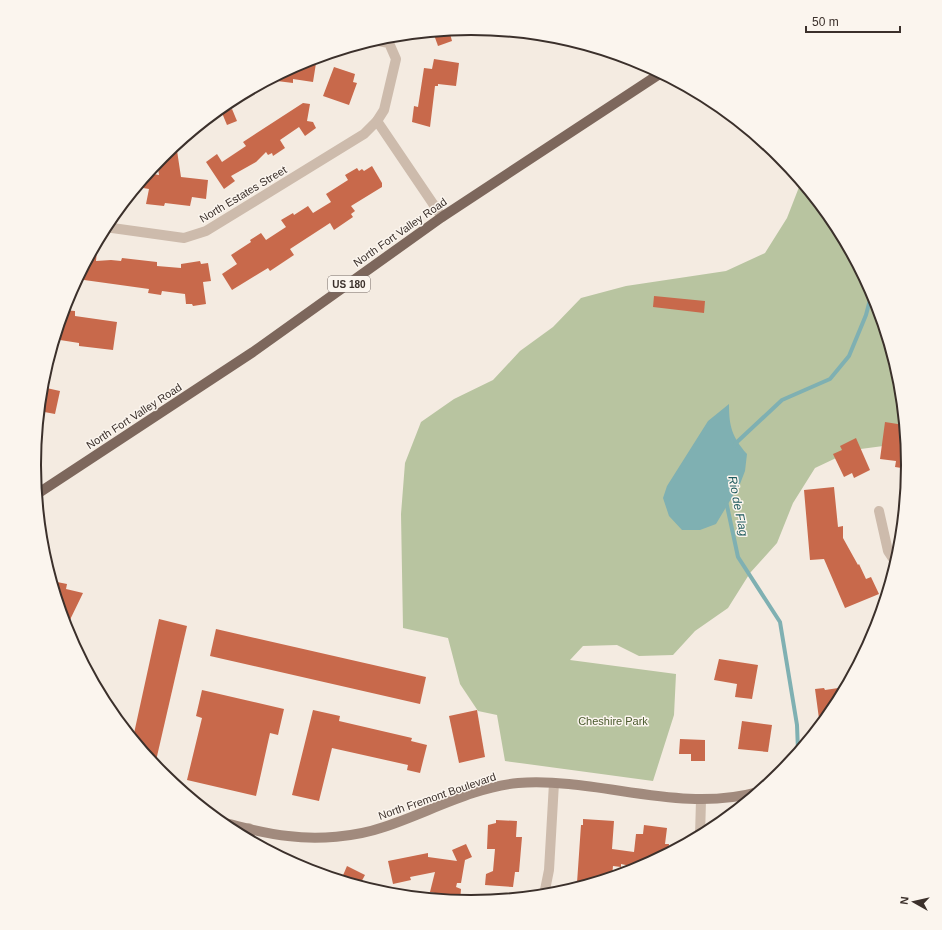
<svg xmlns="http://www.w3.org/2000/svg" width="942" height="930" viewBox="0 0 942 930" font-family="Arial,sans-serif">
<style>
.green{fill:#b8c4a0}
.water{fill:#7fb0b2}
.lines{fill:none;stroke-linecap:round;stroke-linejoin:round}
.stream{stroke:#7fb0b2;stroke-width:4}
.building{fill:#c8694b}
.street{stroke:#cdbbac;stroke-width:10}
.secondary{stroke:#a18a7d;stroke-width:10}
.primary{stroke:#7d675c;stroke-width:10}
.labels{text-anchor:middle;dominant-baseline:central;stroke-width:3;stroke-linejoin:round;paint-order:stroke}
.shield{fill:#fbf5ee;stroke:#756b66;stroke-width:1}
.shield-label{font-size:10px;font-weight:bold;fill:#3b302b}
.street-label{font-size:11px;fill:#3b302b;stroke:#fbf5ee}
.park-label{font-size:11px;fill:#4a5a2e;stroke:#fbf5ee}
.water-label{font-size:12px;font-style:italic;fill:#1f5a5e;stroke:#fbf5ee}
.rim{fill:none;stroke:#3b302b;stroke-width:2}
</style>
<rect width="100%" height="100%" fill="#f4ebe1"/>
<polygon class="green" points="801,182 834,222 875,298 900,380 906,443 853,450 815,468 793,503 777,543 750,573 728,608 695,631 673,655 639,656 617,645 583,646 570,660 676,674 674,715 653,781 505,761 497,715 478,711 460,684 448,638 403,628 401,514 405,463 421,422 454,399 493,380 520,351 553,327 581,298 626,286 726,271 765,253 787,218"/>
<path class="water" d="M729 404C729 426 732 437 747 454L745 471 740 484 716 524 700 530H682L669 516 663 498 667 486 708 421Z"/>
<g class="lines">
<g class="stream">
<polyline points="734,446 737,442 782,400 830,379 849,356 866,315 872,292"/>
<polyline points="726,501 738,557 780,622 797,725 798,751"/>
</g>
</g>
<g class="building">
<polygon points="449,30 452,41 438,46 433,32"/>
<polygon points="317,57 313,82 293,79 293,83 269,80 304,61"/>
<polygon points="434,59 459,63 456,86 438,84 438,86 435,86 430,127 412,122 414,106 418,107 424,68 432,69"/>
<polygon points="334,67 355,74 353,82 357,83 349,105 323,96"/>
<polygon points="303,103 310,104 307,121 313,122 316,128 305,136 299,127 280,140 285,148 273,156 272,153 268,155 266,152 256,162 231,176 235,181 224,189 206,162 217,154 222,162 246,146 243,142"/>
<polygon points="232,109 237,121 227,125 222,113"/>
<polygon points="176,144 181,177 208,180 206,199 192,197 190,206 165,203 164,206 146,204 149,189 143,188 144,178 148,173 159,175 157,162"/>
<polygon points="372,166 382,183 382,187 351,206 355,211 351,214 353,217 334,230 330,223 290,249 294,255 270,271 268,268 232,290 222,274 237,264 231,255 251,242 250,240 261,233 266,240 286,227 281,220 293,213 294,215 308,206 313,213 331,202 326,194 348,180 345,175 357,168 359,171 362,169 364,171"/>
<polygon points="98,240 96,261 111,260 121,261 122,258 157,262 157,266 181,268 181,264 200,261 201,264 208,263 211,281 203,282 206,304 193,306 192,304 186,304 185,294 162,291 161,295 148,293 149,289 77,279"/>
<polygon points="654,296 705,301 704,313 653,307"/>
<polygon points="64,310 75,311 75,316 117,322 113,350 79,346 79,343 60,340 61,337 56,336"/>
<polygon points="42,387 60,391 55,414 39,411"/>
<polygon points="885,422 904,425 908,469 895,467 896,461 880,459"/>
<polygon points="856,438 870,470 854,478 852,473 844,477 833,454 842,450 840,446"/>
<polygon points="834,487 838,527 843,526 843,538 858,565 859,564 866,579 871,577 879,594 845,608 824,559 810,560 804,490"/>
<polygon points="52,581 67,584 66,589 83,593 66,628"/>
<polygon points="159,619 187,626 155,765 133,738"/>
<polygon points="216,629 426,677 420,704 210,656"/>
<polygon points="719,659 758,665 752,699 735,697 737,684 714,680"/>
<polygon points="845,687 834,708 820,726 815,689 824,688 825,690"/>
<polygon points="202,690 284,709 278,735 270,733 256,796 187,780 202,718 196,716"/>
<polygon points="313,710 340,716 339,721 412,738 411,741 427,745 420,773 407,770 408,765 332,748 319,801 292,795"/>
<polygon points="477,710 485,757 459,763 449,716"/>
<polygon points="742,721 772,725 768,752 738,749"/>
<polygon points="680,739 705,740 705,761 691,761 691,754 679,754"/>
<polygon points="583,819 614,821 612,849 634,852 636,834 643,834 644,825 667,828 665,844 669,844 668,853 640,868 621,864 621,867 613,866 612,877 588,884 577,883 581,825 583,825"/>
<polygon points="496,820 517,821 516,837 522,837 519,872 515,872 513,887 485,885 486,874 493,871 495,849 487,849 488,825 496,823"/>
<polygon points="466,844 472,857 465,860 461,883 457,883 456,887 461,889 460,901 439,899 440,894 430,892 435,872 410,877 411,880 393,884 388,861 428,853 428,857 457,861 452,850"/>
<polygon points="347,866 365,875 359,886 341,880"/>
</g>
<g class="lines">
<g class="street">
<polyline points="377,121 442,217"/>
<polyline points="105,227 184,238 206,231 364,134 377,121 384,110 396,59 389,43 373,40"/>
<polyline points="879,511 888,551 896,563"/>
<polyline points="700,836 701,800"/>
<polyline points="246,838 249,828"/>
<polyline points="544,895 549,870 554,783"/>
</g>
<path class="secondary" d="M220 822C242 827 265 834 288 836 318 840 355 837 384 827 427 813 473 787 518 783 598 777 679 814 758 792"/>
<polyline class="primary" points="37,494 253,352 442,217 661,73"/>
</g>
<g class="labels">
<rect class="shield" x="328" y="276" width="42" height="16" rx="3"/>
<g class="shield-label">
<text x="349" y="284">US 180</text>
</g>
<g class="street-label">
<text transform="translate(243 194) rotate(-31)">North Estates Street</text>
<text transform="translate(400 232) rotate(-35)">North Fort Valley Road</text>
<text transform="translate(134 416) rotate(-33)">North Fort Valley Road</text>
<text transform="translate(437 796) rotate(-19)">North Fremont Boulevard</text>
</g>
<g class="park-label">
<text x="613" y="721">Cheshire Park</text>
</g>
<g class="water-label">
<text transform="translate(738 506) rotate(79)">Rio de Flag</text>
</g>
</g>
<path d="M0 0H942V930H0ZM41 465a430 430 0 1 1 860 0a430 430 0 1 1-860 0Z" fill="#fbf5ee" fill-rule="evenodd"/>
<path class="rim" d="M41 465a430 430 0 1 1 860 0a430 430 0 1 1-860 0Z"/>
<g transform="translate(914 902) rotate(278)" stroke="#fbf5ee" stroke-width="3" paint-order="stroke">
<path d="M0-3L7 15L0 10L-7 15Z" fill="#3b302b"/>
<text y="-6" font-size="11" font-weight="bold" text-anchor="middle" fill="#3b302b">N</text>
</g>
<path d="M806 26v6h94v-6" fill="none" stroke="#3b302b" stroke-width="2"/>
<text x="812" y="26" font-size="12" fill="#3b302b" stroke="#fbf5ee" stroke-width="3" paint-order="stroke">50 m</text>
</svg>
